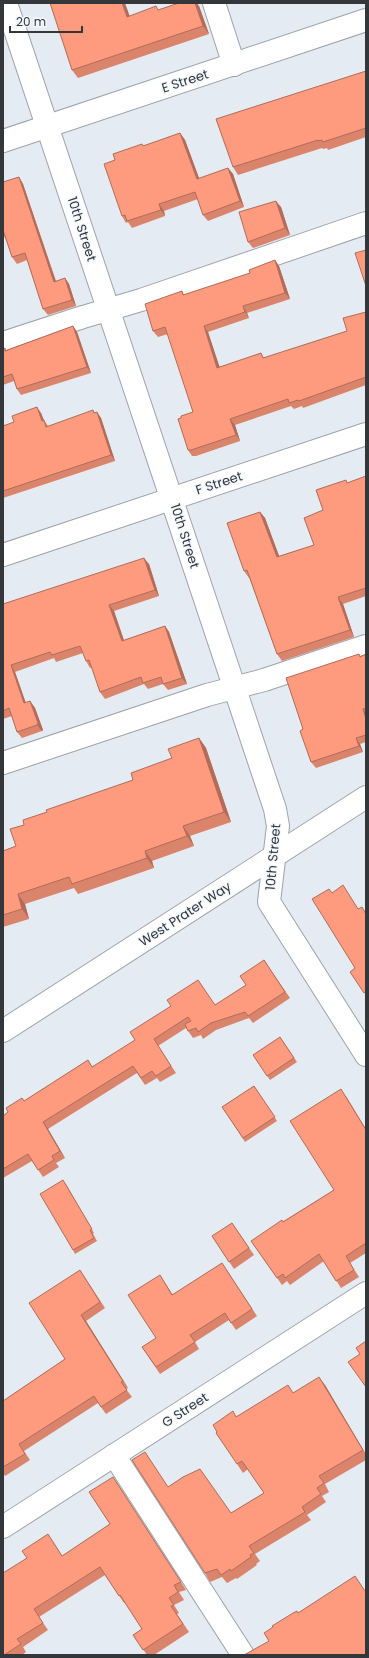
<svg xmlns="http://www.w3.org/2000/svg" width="369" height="1658" viewBox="0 0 369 1658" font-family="Poppins,sans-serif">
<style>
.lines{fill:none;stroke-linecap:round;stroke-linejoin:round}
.minor-casing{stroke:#9da3aa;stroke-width:24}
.major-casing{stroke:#9da3aa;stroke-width:24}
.minor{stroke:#fff;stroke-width:22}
.major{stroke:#fff;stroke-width:22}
.wall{fill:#da846c}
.shaded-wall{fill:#b26c58}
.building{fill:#fe9a7e;stroke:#b26c58}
.labels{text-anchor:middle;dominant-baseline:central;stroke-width:3;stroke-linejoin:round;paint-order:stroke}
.street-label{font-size:13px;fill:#34373a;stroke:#f3f8fe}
</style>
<rect width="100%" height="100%" fill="#e4ebf2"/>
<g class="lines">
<g class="minor-casing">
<g id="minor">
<polyline points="6,3 275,809 278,826 269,902 366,1055"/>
<polyline points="214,3 234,65"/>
<polyline points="3,141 366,20"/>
<polyline points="3,343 83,317 141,300 366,223"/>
<polyline points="3,555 366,434"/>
<polyline points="3,763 207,695 264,680 366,646"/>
<polyline points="114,1455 243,1655"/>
<polyline points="3,1527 366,1293"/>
</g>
</g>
<g class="major-casing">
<polyline id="major" points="3,1031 366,797"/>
</g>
<use href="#minor" class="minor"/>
<use href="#major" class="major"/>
</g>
<g class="wall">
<polygon points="199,6 209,34 78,78 72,70 130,16 159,10"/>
<polygon points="366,71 366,137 328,150 327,148 323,149 322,148 238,175 233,167"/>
<polygon points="180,133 185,140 199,179 228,168 233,174 244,207 208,221 203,215 198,199 164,211 165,216 132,228 128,222 126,223 122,216 115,160 144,146"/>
<polygon points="19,177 23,184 56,281 65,278 69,284 76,306 48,315 43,309 27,260 17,264 12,257 5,237 3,238 3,182"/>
<polygon points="281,207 290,235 253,248 248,242"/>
<polygon points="275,260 279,266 290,299 247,313 249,318 208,332 219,367 261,353 264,358 347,331 366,312 366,385 303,408 302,406 294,409 291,406 235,425 240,441 196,456 192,456 188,450 193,412 168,334 158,337 153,331 182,291 184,295 250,273"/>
<polygon points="73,326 77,332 91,373 21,395 17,389 14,381 3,385 3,349 5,348 6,350"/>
<polygon points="97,412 101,418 115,461 3,498 3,426 41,413 44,420 48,426"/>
<polygon points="366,476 366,596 343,604 354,637 282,661 277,654 249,577 249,578 244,571 260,512 265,518 279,556 314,545 323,510 348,483"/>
<polygon points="149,564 159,596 114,611 124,640 165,626 169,632 187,684 168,690 163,684 148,689 144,684 105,699 100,692 92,667 90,668 86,661 83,653 56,662 54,658 15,672 26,703 30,701 35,708 43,730 42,731 22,738 17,732 12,716 3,719 3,604"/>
<polygon points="366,654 366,742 360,744 363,752 316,768 311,762 303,729 360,656"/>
<polygon points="199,738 206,748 231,822 190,836 194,846 152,861 154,868 78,894 74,888 25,904 29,919 3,927 3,851 16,846 24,825 47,812 133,780 172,758"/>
<polygon points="264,960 290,998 253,1023 249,1018 216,1030 203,1039 201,1035 193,1038 186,1028 158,1046 176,1073 160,1082 157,1078 145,1085 137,1073 48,1129 65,1158 56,1163 59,1167 43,1177 32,1161 3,1178 3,1116 24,1101 88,1060 92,1067 135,1040 215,1005 246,985"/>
<polygon points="280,1037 297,1062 270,1080 253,1055"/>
<polygon points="254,1086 277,1121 245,1142 222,1107"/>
<polygon points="346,1096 366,1129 366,1253 350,1263 359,1277 341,1288 324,1261 290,1285 287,1281 282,1285 251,1241 334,1190"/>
<polygon points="66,1184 94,1233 93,1234 97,1241 75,1254 73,1250"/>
<polygon points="232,1223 254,1255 234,1269 212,1236"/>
<polygon points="222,1263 257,1316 236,1330 229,1320 195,1342 199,1349 160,1374 142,1347 156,1338 160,1275 173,1295"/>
<polygon points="84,1276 105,1308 86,1321 128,1388 126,1389 132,1397 106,1414 98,1403 24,1451 30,1460 5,1476 3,1473 3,1401 65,1359"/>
<polygon points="325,1385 366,1454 366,1460 325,1484 329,1492 322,1496 326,1502 307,1515 311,1520 255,1554 260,1561 256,1564 257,1565 237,1579 236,1578 227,1583 222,1577 210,1582 205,1573 168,1487 231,1513 264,1493 248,1469 243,1473 237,1464 237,1416 294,1393"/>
<polygon points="113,1477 186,1590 179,1592 184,1600 174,1605 179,1613 177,1614 189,1632 154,1655 147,1655 133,1635 142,1629 125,1603 124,1603 105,1575 39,1617 48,1630 23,1647 26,1652 22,1655 3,1655 53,1542 62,1556 110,1524"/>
</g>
<g class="shaded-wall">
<polygon points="122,3 125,3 133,25 127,17"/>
<polygon points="195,3 197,3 199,6 209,34 203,26"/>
<polygon points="180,133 185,140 202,186 197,179"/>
<polygon points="228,168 233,174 244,207 240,201"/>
<polygon points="19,177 23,184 58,288 54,282"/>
<polygon points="276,201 281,207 290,235 285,228"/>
<polygon points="159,204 164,211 165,216 161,210"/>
<polygon points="275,260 279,266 290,299 285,293"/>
<polygon points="65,278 69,284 76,306 72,300"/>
<polygon points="243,306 247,313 249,318 245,312"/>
<polygon points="73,326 77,332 91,373 87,367"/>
<polygon points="204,326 208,332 222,374 217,368"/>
<polygon points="37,407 41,413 46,427 42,421"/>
<polygon points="97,412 101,418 115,461 111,455"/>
<polygon points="230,419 235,425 240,441 236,435"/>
<polygon points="260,512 265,518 282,564 277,557"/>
<polygon points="144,558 149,564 159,596 155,590"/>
<polygon points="338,597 343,604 354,637 350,630"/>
<polygon points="109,605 114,611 126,647 122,641"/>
<polygon points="165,626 169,632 187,684 182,678"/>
<polygon points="11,665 15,672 28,710 24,703"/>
<polygon points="30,701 35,708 43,730 42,731 37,725"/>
<polygon points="363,709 366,714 366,719"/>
<polygon points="199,738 206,748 231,822 224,812"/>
<polygon points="356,738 360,744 363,752 359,746"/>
<polygon points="183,826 190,836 194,846 187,836"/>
<polygon points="145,851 152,861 154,868 147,858"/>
<polygon points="18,894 25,904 29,919 22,909"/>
<polygon points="43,1122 48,1129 65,1158 60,1151"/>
<polygon points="81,1315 86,1321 128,1388 123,1381"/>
<polygon points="319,1377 325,1385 366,1455 363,1450"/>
<polygon points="113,1477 118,1485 186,1590 181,1582"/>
</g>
<g class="building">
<polygon points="50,3 122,3 127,17 156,6 158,10 179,3 195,3 203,26 72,70"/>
<polygon points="366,71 366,128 323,142 322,140 318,141 318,140 233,167 216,119"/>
<polygon points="180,133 197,179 228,168 240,201 203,215 195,192 159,204 161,210 127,221 125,215 122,216 104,164 115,160 113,154 142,144 143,146"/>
<polygon points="19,177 54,282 65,278 72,300 43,309 25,253 12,257 3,230 3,182"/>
<polygon points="276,201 285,228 248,242 239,212"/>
<polygon points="366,250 366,286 355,253"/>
<polygon points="275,260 285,293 243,306 245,312 204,326 217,368 261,353 263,358 347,331 343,318 366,312 366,377 299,401 298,400 289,403 288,399 230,419 236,435 191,450 188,450 178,419 181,418 181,416 193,412 165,327 153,331 145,304 182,291 183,295 250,273 249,270"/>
<polygon points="73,326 87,367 17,389 12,374 3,377 3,349 5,348 5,351"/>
<polygon points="37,407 42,421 44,420 46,427 93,410 94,413 97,412 111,455 3,491 3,426 14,422 12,416"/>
<polygon points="366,476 366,534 365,534 366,536 366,588 338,597 350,630 277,654 247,570 244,571 227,523 260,512 277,557 314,545 304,518 323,510 316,490 346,480 347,483"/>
<polygon points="144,558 155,590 109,605 122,641 165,626 182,678 163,684 161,677 143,683 141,677 100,692 89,660 86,661 80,646 52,655 50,652 11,665 24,703 30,701 38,723 37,725 17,732 9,708 3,711 3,604"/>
<polygon points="359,654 360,657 366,654 366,708 363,709 366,719 366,735 356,738 359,746 311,762 300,731 303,729 286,678"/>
<polygon points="199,738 224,812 183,826 187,836 145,851 147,858 72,884 69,877 18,894 22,909 3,915 3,851 16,846 10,829 24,825 23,820 47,812 46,810 133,780 131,773 172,758 168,749"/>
<polygon points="343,885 358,909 362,907 366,914 366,992 364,993 350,972 355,968 312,899 329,889 332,893"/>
<polygon points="264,960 285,992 248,1016 245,1012 211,1023 198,1032 196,1028 188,1031 185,1024 191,1021 188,1017 154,1039 171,1066 156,1076 152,1071 141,1078 133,1066 43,1122 60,1151 52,1156 54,1160 38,1170 28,1154 3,1169 3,1116 8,1112 6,1108 22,1098 24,1101 88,1060 92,1067 135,1040 130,1032 171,1006 167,1000 198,980 215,1005 246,985 240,976"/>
<polygon points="280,1037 294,1058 267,1076 253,1055"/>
<polygon points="254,1086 275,1117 243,1138 222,1107"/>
<polygon points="341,1089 366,1130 366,1243 346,1256 354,1270 336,1281 319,1254 285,1278 283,1274 277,1278 251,1241 282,1220 283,1222 334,1190 290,1121"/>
<polygon points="63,1180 92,1229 90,1230 94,1238 73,1250 40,1194"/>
<polygon points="232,1223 249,1248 229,1262 212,1236"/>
<polygon points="222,1263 252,1309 231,1323 225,1313 190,1335 195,1342 156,1367 142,1347 156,1338 128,1295 160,1275 172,1295"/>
<polygon points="80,1270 100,1302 81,1315 123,1381 121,1382 127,1390 101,1407 94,1396 19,1444 25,1454 3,1467 3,1401 65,1359 29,1303"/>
<polygon points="366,1341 366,1387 348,1362 360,1354 356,1348"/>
<polygon points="319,1377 363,1450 319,1476 324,1483 317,1488 321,1494 302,1507 305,1512 249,1546 254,1553 250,1555 251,1557 231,1571 230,1569 221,1575 217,1569 205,1573 132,1460 145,1452 168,1487 183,1477 200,1469 231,1513 264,1493 242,1461 237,1464 216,1433 217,1432 213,1425 233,1411 236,1417 288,1385 293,1393"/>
<polygon points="113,1477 181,1582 174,1585 178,1592 169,1598 174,1605 171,1606 183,1624 143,1650 133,1635 142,1629 120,1595 119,1596 100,1567 34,1609 43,1623 17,1639 21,1644 4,1655 3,1655 3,1573 27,1558 22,1551 48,1534 62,1556 110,1524 89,1492"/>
<polygon points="355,1576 365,1591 366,1590 366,1655 244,1655 269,1641 264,1633 273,1627 272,1626 293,1613 297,1611 298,1613"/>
</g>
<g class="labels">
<g class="street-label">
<text transform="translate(185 81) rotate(-18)">E Street</text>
<text transform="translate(82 229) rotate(72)">10th Street</text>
<text transform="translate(219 483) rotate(-18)">F Street</text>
<text transform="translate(185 536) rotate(72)">10th Street</text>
<text transform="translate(273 857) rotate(-85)">10th Street</text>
<text transform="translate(185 914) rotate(-33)">West Prater Way</text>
<text transform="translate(185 1410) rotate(-33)">G Street</text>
</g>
</g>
<rect width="369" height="1658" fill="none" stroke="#34373a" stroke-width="8"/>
<path d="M10 26v6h72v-6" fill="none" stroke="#34373a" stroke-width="2"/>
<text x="16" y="26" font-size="12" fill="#34373a" stroke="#f3f8fe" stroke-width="3" paint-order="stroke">20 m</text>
</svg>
